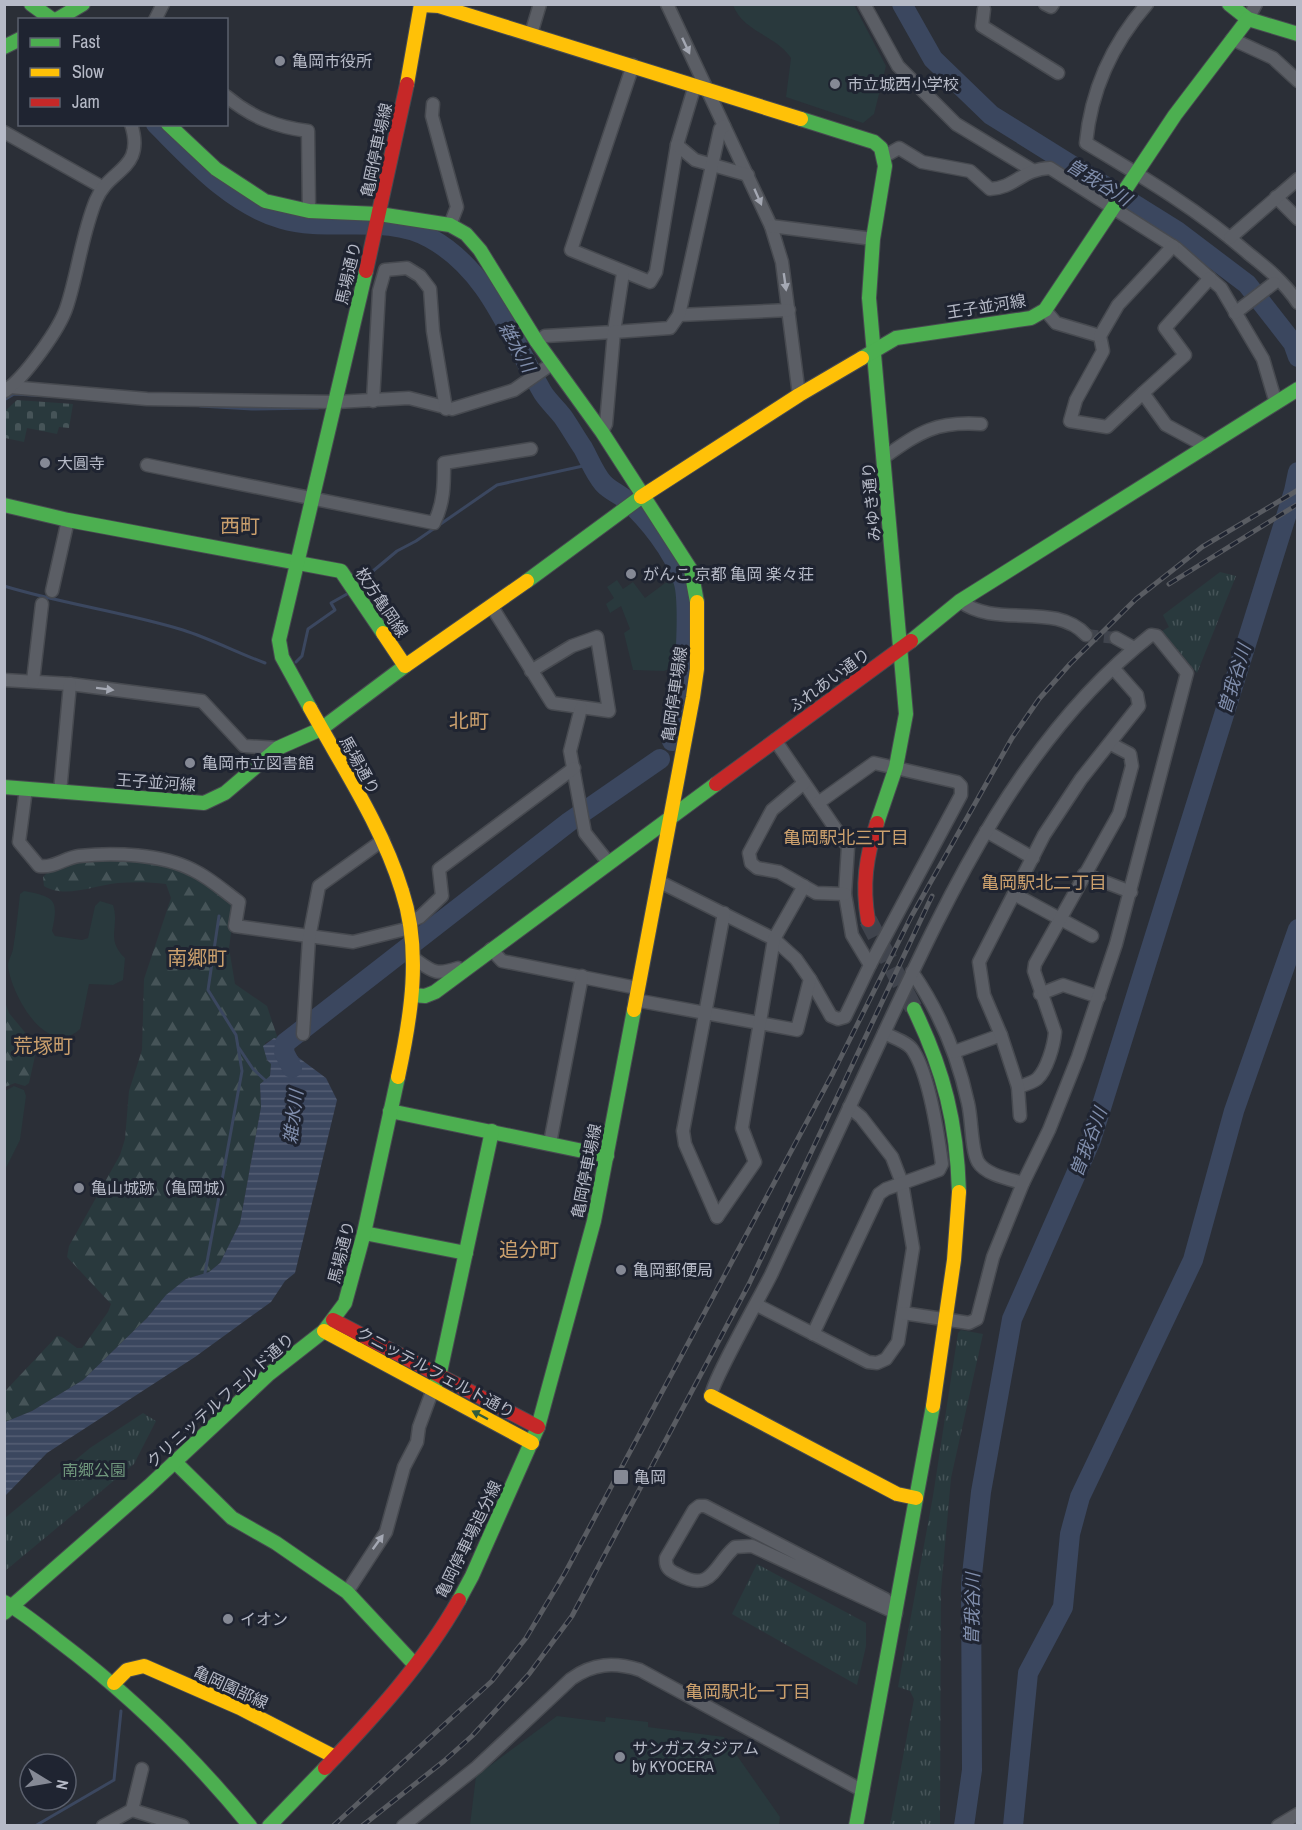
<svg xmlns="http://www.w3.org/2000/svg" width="1302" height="1830" viewBox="0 0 1302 1830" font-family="'Archivo Narrow','Noto Sans JP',sans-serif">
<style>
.green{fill:#29393d}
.forest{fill:url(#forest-firs)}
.cemetery{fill:url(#cemetery-stones)}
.park{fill:url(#park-tufts)}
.water{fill:url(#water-rules)}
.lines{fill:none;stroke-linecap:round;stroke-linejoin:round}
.stream{stroke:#3b475f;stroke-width:3}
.river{stroke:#3b475f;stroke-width:20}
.street-tunnel{stroke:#40444d;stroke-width:12;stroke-dasharray:12 6;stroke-linecap:butt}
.secondary-tunnel{stroke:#40444d;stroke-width:18;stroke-dasharray:18 9;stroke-linecap:butt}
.street-casing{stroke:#474a50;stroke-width:15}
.fast-casing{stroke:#474a50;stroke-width:16}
.slow-casing{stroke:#474a50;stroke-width:16}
.jam-casing{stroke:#474a50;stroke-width:16}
.street{stroke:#5b5e65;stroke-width:12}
.fast{stroke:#4caf50;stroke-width:14}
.slow{stroke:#ffc107;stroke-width:14}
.jam{stroke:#c62828;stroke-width:14}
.rail-casing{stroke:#595c62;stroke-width:5}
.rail{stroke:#1f2431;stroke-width:3;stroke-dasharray:9;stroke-linecap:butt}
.oneway{fill:#a4a8b3}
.oneway2{fill:#315c3d}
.poi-dot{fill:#858995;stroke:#1f2431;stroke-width:2}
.labels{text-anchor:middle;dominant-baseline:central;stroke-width:6;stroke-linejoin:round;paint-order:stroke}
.poi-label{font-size:16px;fill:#b6bac7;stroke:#1f2431;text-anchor:start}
.street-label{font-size:16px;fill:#b6bac7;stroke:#1f2431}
.park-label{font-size:16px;fill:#6f967c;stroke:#1f2431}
.water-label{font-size:18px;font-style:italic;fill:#808eac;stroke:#1f2431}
.neighbourhood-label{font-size:18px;fill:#cba06d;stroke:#1f2431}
.quarter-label{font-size:20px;fill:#cba06d;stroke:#1f2431}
</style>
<defs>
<pattern id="forest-firs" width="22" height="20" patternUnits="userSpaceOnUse" patternTransform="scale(1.5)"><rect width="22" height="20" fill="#29393d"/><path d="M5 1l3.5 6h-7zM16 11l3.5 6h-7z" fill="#465458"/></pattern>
<pattern id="cemetery-stones" width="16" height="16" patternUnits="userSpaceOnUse" patternTransform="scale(1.5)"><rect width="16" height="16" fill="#29393d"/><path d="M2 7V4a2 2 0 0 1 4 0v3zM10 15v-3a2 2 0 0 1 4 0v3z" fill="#465458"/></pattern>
<pattern id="park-tufts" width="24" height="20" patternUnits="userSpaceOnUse" patternTransform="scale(1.5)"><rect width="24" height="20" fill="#29393d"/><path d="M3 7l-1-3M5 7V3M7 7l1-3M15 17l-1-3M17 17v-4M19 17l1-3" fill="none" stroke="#465458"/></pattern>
<pattern id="water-rules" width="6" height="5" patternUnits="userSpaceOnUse" patternTransform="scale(1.5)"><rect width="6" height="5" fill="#3b475f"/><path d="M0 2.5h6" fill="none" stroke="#555f74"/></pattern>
</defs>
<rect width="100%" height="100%" fill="#2b2f37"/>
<g class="green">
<path d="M733 5H854L886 66 874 114 863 123 786 97 791 58C776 35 743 32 733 5Z"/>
<polygon points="676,575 684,596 681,664 664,671 633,670 624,633 630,629 621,606 610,613 606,604 614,598 607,587 617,580 623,589 633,582 645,598"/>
<path d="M24 891C55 897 59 899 52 931L55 936 82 940 88 938 95 906 100 901 113 905C120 927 105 939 125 958L123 980 113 985 89 984 80 1029C47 1060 11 994 8 966 8 960 12 955 13 949 16 931 18 912 20 894Z"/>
<polygon points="14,1086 24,1090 26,1096 20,1140 5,1170 5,1091"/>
<polygon points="557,1716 605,1722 606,1717 648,1722 648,1727 724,1737 780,1817 779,1825 470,1825 476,1776"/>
</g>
<g class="forest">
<path d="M106 858C169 861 184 869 235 904L229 948 235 984 267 1006 278 1039 274 1038 265 1043 267 1060 271 1064 270 1076 260 1084 261 1107 240 1223 220 1263 209 1272 186 1279 159 1303 147 1318 83 1380 32 1411 5 1422V1392L8 1388 57 1336 62 1337 77 1348H82L108 1312 111 1304 67 1257 69 1246 120 1155 125 1139 129 1091 142 1050 144 979 171 898 166 884C150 882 134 882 118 883 95 885 65 899 44 886L43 877C57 862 87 861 106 858Z"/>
<polygon points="5,1002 9,1013 37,1047 29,1083 25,1086 15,1083 5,1087"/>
</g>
<polygon class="cemetery" points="17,400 73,404 69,428 59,427 57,434 27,428 24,442 5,438 5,411"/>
<g class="park">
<polygon points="1220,572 1236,576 1197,673 1162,631 1169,627 1163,615"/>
<polygon points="961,1330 983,1334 951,1478 941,1590 940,1825 890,1825 914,1699 910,1691 898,1687 933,1496 958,1333"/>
<polygon points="143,1413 156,1421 134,1464 5,1571 5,1518 90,1448"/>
<polygon points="757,1564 866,1623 866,1646 857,1685 732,1614"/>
</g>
<polygon class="water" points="274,1038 284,1041 299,1058 326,1078 337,1100 295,1273 285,1281 271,1302 195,1357 47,1453 5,1496 5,1422 32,1411 83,1380 147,1318 166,1295 186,1279 209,1272 220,1263 240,1223 261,1107 260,1084 270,1076 271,1064 267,1060 263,1046"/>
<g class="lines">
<g class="stream">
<polyline points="4,400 14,394 49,396"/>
<polyline points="200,406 252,409 318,408"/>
<polyline points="361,581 397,551 416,541 497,485 592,464"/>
<path d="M4 586C63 604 124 612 183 630 211 639 238 653 265 663"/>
<polyline points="296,662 302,656 308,629 335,610 331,603 347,594"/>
<polyline points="239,1048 253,1069 265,1080"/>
<polyline points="205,1273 242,1071 236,1035 208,990 219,916"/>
<polyline points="35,1826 114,1780 121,1711"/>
</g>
<g class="river">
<polyline points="902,4 933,59 991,115 1177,231 1247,284 1293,343 1298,357"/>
<path d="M156 124C193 161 231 204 282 219 328 233 386 213 430 238 490 271 510 337 543 393 549 402 557 409 563 417 570 427 576 438 583 448 589 459 595 474 603 483 609 490 619 494 625 499 648 519 673 551 683 580 692 603 683 719 672 741"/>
<polyline points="292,1068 284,1052 285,1043 569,822 660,759"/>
<polyline points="964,1826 972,1770 971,1584 981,1492 1012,1319 1091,1140 1294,491 1298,472"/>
<polyline points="1013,1826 1028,1673 1063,1607 1070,1534 1080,1497 1193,1260 1234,1111 1298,929"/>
</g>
<polyline class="street-tunnel" points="1086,635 1116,638"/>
<polyline class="secondary-tunnel" points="868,920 914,1009"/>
<g class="street-casing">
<g id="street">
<polyline points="667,4 771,226 782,262 799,395"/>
<polyline points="864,4 898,66 956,124 1032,170"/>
<polyline points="1045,4 1051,7 1053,4"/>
<path d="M1147 4C1112 44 1091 90 1086 143 1143 177 1199 210 1249 254 1267 268 1285 283 1298 303"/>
<polyline points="984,9 982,26 1058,73"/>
<polyline points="1248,19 1256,4"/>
<polyline points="155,20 163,4"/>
<polyline points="531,34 540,4"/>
<polyline points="1232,39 1273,58 1298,81"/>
<polyline points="633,65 571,250 650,282 656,272 677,145 695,85"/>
<path d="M226 96C251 117 276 127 308 131L309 211"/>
<polyline points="433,104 432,116 457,207 450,225"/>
<polyline points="4,132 102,187"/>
<polyline points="677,145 695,160 748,175"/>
<path d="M885 156 899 148 922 162 970 171 990 189C1015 188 1022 169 1050 168L1176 248 1221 288 1263 359 1276 403"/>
<polyline points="1276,197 1298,219"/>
<polyline points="771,226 873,239"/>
<polyline points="1230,238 1298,179"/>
<polyline points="1045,310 1056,323 1100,336 1103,351 1076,400 1070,421 1107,427 1143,393"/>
<polyline points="1235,313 1274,283"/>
<polyline points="679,315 789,310"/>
<polyline points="1100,336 1118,305 1173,246"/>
<polyline points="537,342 545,336 614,332 623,273"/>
<polyline points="10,387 147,399 336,402 409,398 452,409 514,390 553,363"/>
<path d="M5 391C24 378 60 329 67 306 78 272 82 234 96 200 109 168 146 170 131 124"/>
<polyline points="373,401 379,291 385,270 407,268 420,276 430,289 433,331 446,409"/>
<polyline points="602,432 606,424 614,332 670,328 679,315 720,129 724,126"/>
<polyline points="1207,447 1166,425 1143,393 1185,355 1165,328 1210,278"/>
<path d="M883 458C920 432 935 421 981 424"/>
<path d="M147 465 434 523C444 503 444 485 444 463L531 449"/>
<polyline points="52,591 68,520"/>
<path d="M960 601C996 629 1055 601 1086 635"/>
<polyline points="492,607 552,703 609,711 597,637 572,646 531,671"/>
<polyline points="1116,638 1134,648"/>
<polyline points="4,680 70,684 202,701 244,746 278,748"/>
<polyline points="33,681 42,604"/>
<polyline points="581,708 570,751 585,833 608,862"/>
<polyline points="775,740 848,847 845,894 852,935 870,965 845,1017 838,1019 831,1016 810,979"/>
<polyline points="804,783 772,810 749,853 751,863 757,868 779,872 816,893 845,894"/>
<path d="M26 789 19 842 39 866C55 868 64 858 79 856 114 852 162 854 193 870 210 878 225 892 239 902L235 926 353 942 410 928"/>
<polyline points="60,792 70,684"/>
<polyline points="818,803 874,763 957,782 961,786 961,795 870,965"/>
<polyline points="986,831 1033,858"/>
<polyline points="1084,874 1131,892"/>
<polyline points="1014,894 1092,936"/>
<polyline points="409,922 420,917 442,896 439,869 574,768"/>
<polyline points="491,949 502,961 637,988"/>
<path d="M412 957C432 971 434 976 458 968"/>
<path d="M912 972C939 1011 958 1057 968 1103 972 1119 971 1149 978 1162 986 1175 1009 1179 1023 1183"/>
<polyline points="1040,994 1063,985 1099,997"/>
<polyline points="635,1000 797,1030 810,979 796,959 774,939 658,881"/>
<polyline points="303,1034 309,938 319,886 383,840"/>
<polyline points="954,1052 1001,1035"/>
<path d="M1018 1087C1024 1085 1032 1083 1037 1079 1047 1070 1054 1045 1055 1032L1034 971 1035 964 1119 814 1132 766 1130 754 1111 744"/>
<polyline points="1020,1116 1018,1087 1001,1035 984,995 979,962 1044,835 1081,779 1139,706 1137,695 1114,669"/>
<polyline points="550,1143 582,976"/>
<polyline points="717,1217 755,1162 742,1128 774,939 804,886"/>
<polyline points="717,1217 685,1144 683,1131 724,913"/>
<polyline points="757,1305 868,1362 877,1363 886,1359 898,1342 913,1248 902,1183 892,1157 861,1117 849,1107"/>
<path d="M813 1334 879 1194 886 1189 939 1170 942 1164C938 1134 929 1073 912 1049 907 1042 892 1037 884 1033"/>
<path d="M711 1396C711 1384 761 1295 771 1275 808 1195 846 1114 884 1033 951 889 1023 735 1151 635L1157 636 1187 673 1116 944 1078 1057 1049 1130 1023 1183 993 1257 977 1319 969 1323 903 1313"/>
<path d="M699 1506H705L885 1599 896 1613 752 1546 735 1547C714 1565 712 1593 679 1575 670 1571 665 1568 666 1558L694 1510Z"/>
<polyline points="347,1592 386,1532 404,1467 417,1442 419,1427 433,1389"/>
<polyline points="132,1810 183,1826"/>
<polyline points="103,1826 132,1810 142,1769"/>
<path d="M403 1826 477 1767 571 1679C593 1663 614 1662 640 1670L863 1791"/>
<polyline points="1278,1826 1298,1814"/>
</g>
</g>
<g class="fast-casing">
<g id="fast">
<polyline points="31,4 53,20"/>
<polyline points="1229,4 1248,19 1298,34"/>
<polyline points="56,20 83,4"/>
<polyline points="4,47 20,39"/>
<polyline points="801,119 874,142 881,148 885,166 873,239 869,298 906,714 896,767 877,823"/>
<polyline points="168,124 216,169 265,201 309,211 379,214 450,225 466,234 480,250 537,342 602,432 691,570 697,602"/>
<polyline points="862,358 896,338 1031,318 1045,310 1175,115 1248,19"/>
<polyline points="4,505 68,520 341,571 383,633"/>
<polyline points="527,581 641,497"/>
<polyline points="911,641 960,601 1298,389"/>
<polyline points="310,708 282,657 279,640 366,271"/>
<polyline points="4,787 204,803 225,793 278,748 321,729 405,666"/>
<polyline points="412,995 425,996 435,992 716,784"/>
<path d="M914 1009C944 1071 957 1123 959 1192"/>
<polyline points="390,1111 607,1156"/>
<polyline points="364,1233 466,1253"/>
<polyline points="433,1389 439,1377 492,1131"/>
<polyline points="175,1462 232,1518 276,1543 347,1592 415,1665"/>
<polyline points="459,1600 472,1576 538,1427 594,1221 634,1010"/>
<path d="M4 1602C23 1612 39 1626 56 1639 129 1694 193 1756 250 1826"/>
<polyline points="4,1613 149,1486 269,1374 324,1331 345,1303 364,1233 398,1077"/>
<polyline points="269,1826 325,1768"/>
<polyline points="856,1826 933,1406"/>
</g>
</g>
<g class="slow-casing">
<g id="slow">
<polyline points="421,5 439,6 801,119"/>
<polyline points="407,84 421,4"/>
<polyline points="641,497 799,395 862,358"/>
<polyline points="383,633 405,666 527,581"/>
<path d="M310 708C343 768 382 826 402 891 422 951 411 1017 398 1077"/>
<polyline points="634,1010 693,697 697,669 697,602"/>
<polyline points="324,1331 532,1443"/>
<polyline points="711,1396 897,1494 916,1498"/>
<polyline points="933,1406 954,1260 959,1192"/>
<polyline points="114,1683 127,1670 144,1666 240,1708 335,1757"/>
</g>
</g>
<g class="jam-casing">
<g id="jam">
<polyline points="366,271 407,84"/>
<polyline points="716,784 911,641"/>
<path d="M868 920C862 885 866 857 877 823"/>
<polyline points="333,1320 538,1427"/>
<path d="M325 1768C374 1717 424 1662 459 1600"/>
</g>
</g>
<use href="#street" class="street"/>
<use href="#fast" class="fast"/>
<use href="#slow" class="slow"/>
<use href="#jam" class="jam"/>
<g class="rail-casing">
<g id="rail">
<polyline points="1169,584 1298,504"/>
<polyline points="333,1826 492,1681 526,1638 565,1573 833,1073 911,917 1012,738 1039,699 1070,664 1136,599 1202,547 1298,490"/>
<polyline points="362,1826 444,1761 472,1736 529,1674 572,1616 749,1284 932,896"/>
</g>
</g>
<use href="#rail" class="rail"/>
</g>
<defs><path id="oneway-solid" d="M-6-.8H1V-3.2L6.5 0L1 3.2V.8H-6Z" transform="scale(1.5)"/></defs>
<g class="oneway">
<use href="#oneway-solid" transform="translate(686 46) rotate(65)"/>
<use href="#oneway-solid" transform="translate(758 197) rotate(66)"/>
<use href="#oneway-solid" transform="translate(785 282) rotate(82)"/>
<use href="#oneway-solid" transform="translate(105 689) rotate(7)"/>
<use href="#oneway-solid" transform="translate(378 1542) rotate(-54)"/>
</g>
<use class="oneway2" href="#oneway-solid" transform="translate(480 1415) rotate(-152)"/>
<g class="poi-dot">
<circle cx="280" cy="61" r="6"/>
<circle cx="835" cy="84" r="6"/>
<circle cx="45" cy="463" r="6"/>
<circle cx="631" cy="574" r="6"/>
<circle cx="190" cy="763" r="6"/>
<circle cx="79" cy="1188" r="6"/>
<circle cx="621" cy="1270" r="6"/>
<rect x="613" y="1469" width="16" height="16" rx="3"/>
<circle cx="228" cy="1619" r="6"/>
<circle cx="620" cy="1757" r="6"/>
</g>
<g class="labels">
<g class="poi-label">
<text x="292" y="61">亀岡市役所</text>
<text x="847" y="84">市立城西小学校</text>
<text x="57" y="463">大圓寺</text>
<text x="643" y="574">がんこ 京都 亀岡 楽々荘</text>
<text x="202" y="763">亀岡市立図書館</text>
<text x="91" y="1188">亀山城跡（亀岡城）</text>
<text x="633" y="1270">亀岡郵便局</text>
<text x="634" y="1477">亀岡</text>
<text x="240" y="1619">イオン</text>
<text x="632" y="1748">サンガスタジアム<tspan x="632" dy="18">by KYOCERA</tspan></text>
</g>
<g class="street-label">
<text transform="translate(376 150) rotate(-78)">亀岡停車場線</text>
<text transform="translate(348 273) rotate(-77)">馬場通り</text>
<text transform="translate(986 306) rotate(-9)">王子並河線</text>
<text transform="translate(871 502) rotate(-95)">みゆき通り</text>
<text transform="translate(382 602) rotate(56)">枚方亀岡線</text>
<text transform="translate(829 680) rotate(-36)">ふれあい通り</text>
<text transform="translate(674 694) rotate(-82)">亀岡停車場線</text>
<text transform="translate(360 765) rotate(61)">馬場通り</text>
<text transform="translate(156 782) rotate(4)">王子並河線</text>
<text transform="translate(586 1171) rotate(-79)">亀岡停車場線</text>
<text transform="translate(341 1252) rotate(-76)">馬場通り</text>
<text transform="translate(436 1372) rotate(28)">クニッテルフェルト通り</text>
<text transform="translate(220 1400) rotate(-42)">クリニッテルフェルド通り</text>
<text transform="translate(468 1539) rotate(-64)">亀岡停車場追分線</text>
<text transform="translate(231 1687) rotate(25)">亀岡園部線</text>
</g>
<g class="park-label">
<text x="94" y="1470">南郷公園</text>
</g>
<g class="water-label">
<text transform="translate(1099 182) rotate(32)">曽我谷川</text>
<text transform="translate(517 347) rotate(61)">雑水川</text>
<text transform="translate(1234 679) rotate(-73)">曽我谷川</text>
<text transform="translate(293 1117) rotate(-83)">雑水川</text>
<text transform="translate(1088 1142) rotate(-69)">曽我谷川</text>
<text transform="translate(972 1609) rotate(-89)">曽我谷川</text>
</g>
<g class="neighbourhood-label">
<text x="846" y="837">亀岡駅北三丁目</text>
<text x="1044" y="882">亀岡駅北二丁目</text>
<text x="748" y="1691">亀岡駅北一丁目</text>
</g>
<g class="quarter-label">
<text x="240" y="525">西町</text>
<text x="469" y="720">北町</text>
<text x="197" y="957">南郷町</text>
<text x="43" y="1045">荒塚町</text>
<text x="529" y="1249">追分町</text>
</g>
</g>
<rect width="1302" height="1830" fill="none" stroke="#b6bac7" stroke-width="12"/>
<rect x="18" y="18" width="210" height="108" fill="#1f2431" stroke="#5b606d" stroke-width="1.5"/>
<rect x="30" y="38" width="30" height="9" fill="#4caf50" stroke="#5b606d" stroke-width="1.5"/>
<text x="72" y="48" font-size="18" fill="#b6bac7">Fast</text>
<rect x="30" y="68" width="30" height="9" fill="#ffc107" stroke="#5b606d" stroke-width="1.5"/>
<text x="72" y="78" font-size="18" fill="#b6bac7">Slow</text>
<rect x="30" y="98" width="30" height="9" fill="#c62828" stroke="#5b606d" stroke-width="1.5"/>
<text x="72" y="108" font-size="18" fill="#b6bac7">Jam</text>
<g transform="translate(48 1782) rotate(101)"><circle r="28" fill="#1f2431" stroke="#5b606d" stroke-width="1.5"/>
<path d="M0-4.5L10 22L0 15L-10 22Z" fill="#858995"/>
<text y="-9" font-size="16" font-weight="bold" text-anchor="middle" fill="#b6bac7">N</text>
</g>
</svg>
